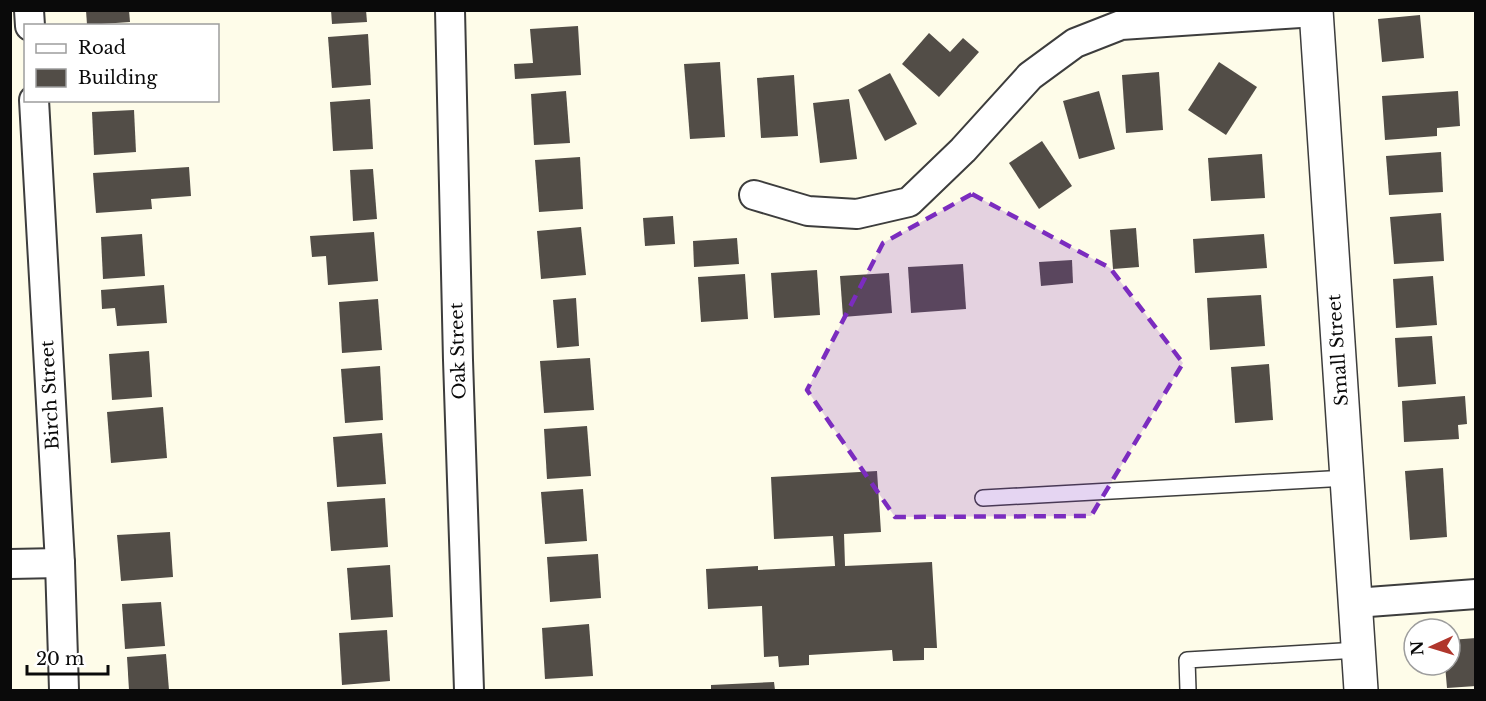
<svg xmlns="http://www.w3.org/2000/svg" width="1486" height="701" viewBox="0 0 1486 701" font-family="'Libre Baskerville',serif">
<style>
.building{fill:#524d47}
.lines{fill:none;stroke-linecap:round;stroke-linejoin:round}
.service-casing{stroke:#3d3d3d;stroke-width:18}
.minor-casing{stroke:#3d3d3d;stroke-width:32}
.tertiary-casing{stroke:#3d3d3d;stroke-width:36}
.service{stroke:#fff;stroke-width:15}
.minor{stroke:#fff;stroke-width:28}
.tertiary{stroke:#fff;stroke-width:33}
.marked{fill:#7b2cbf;fill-opacity:0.2;stroke:#7b2cbf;stroke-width:4.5;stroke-dasharray:12 8;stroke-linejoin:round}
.labels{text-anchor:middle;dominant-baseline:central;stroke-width:6;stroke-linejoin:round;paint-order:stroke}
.street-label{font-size:18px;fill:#0a0a0a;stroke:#fff}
</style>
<rect width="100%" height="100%" fill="#fefce9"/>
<g class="building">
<polygon points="86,10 129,10 130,22 87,25"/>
<polygon points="331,10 366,10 367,22 332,24"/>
<polygon points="1420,15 1424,58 1382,62 1378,19"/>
<polygon points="578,26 581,75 515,79 514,64 533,63 530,29"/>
<polygon points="929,33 950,52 963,38 979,52 939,97 902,64"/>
<polygon points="368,34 371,85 332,88 328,37"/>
<polygon points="720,62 725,137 690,139 684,64"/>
<polygon points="1219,62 1257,87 1226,135 1188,110"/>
<polygon points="1159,72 1163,130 1126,133 1122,75"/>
<polygon points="890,73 917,124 885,141 858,90"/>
<polygon points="794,75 798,136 761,138 757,78"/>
<polygon points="566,91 570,143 534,145 531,94"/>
<polygon points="1099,91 1115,149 1079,159 1063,101"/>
<polygon points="1458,91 1460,126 1437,128 1437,136 1385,140 1382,96"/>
<polygon points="370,99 373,149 333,151 330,102"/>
<polygon points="849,99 857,159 820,163 813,103"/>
<polygon points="134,110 136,152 94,155 92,112"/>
<polygon points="1042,141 1072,186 1039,209 1009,163"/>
<polygon points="1441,152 1443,192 1389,195 1386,156"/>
<polygon points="1262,154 1265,198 1211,201 1208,158"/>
<polygon points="580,157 583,209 539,212 535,160"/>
<polygon points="189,167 191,196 151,199 152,209 96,213 93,173"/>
<polygon points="373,169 377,219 353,221 350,170"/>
<polygon points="1441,213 1444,261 1394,264 1390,217"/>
<polygon points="673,216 675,244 645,246 643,218"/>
<polygon points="581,227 586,275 541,279 537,231"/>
<polygon points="1136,228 1139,267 1113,269 1110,230"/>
<polygon points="374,232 378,281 328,285 326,256 312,257 310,236"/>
<polygon points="142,234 145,276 103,279 101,237"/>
<polygon points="1264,234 1267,268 1195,273 1193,239"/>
<polygon points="737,238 739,264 694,267 693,241"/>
<polygon points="1072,260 1073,283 1041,286 1039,262"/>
<polygon points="963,264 966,309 911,313 908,267"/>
<polygon points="817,270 820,315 774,318 771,273"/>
<polygon points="889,273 892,313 843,317 840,276"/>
<polygon points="745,274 748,319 701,322 698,277"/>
<polygon points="1433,276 1437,325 1396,328 1393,279"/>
<polygon points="164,285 167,323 117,326 115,308 102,309 101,290"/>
<polygon points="1261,295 1265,346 1210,350 1207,298"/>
<polygon points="576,298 579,346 557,348 553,300"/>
<polygon points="378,299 382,350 342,353 339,302"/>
<polygon points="1432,336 1436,384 1398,387 1395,338"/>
<polygon points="149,351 152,397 112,400 109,354"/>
<polygon points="590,358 594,410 544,413 540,361"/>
<polygon points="1269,364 1273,420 1235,423 1231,367"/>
<polygon points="380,366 383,420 345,423 341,369"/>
<polygon points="1465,396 1467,424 1458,425 1459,439 1404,442 1402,401"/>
<polygon points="163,407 167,458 111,463 107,412"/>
<polygon points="587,426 591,476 547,479 544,429"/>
<polygon points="382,433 386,484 337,487 333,437"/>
<polygon points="1443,468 1447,537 1410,540 1405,471"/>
<polygon points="877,471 881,532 844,534 845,566 932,562 937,648 924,648 924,660 893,661 892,650 809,655 809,665 779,667 778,656 764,657 762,606 708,609 706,569 758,566 758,570 835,566 833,536 774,539 771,477"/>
<polygon points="583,489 587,541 545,544 541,492"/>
<polygon points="385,498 388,547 331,551 327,502"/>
<polygon points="170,532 173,577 121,581 117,535"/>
<polygon points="598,554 601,598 550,602 547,557"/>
<polygon points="390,565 393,617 351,620 347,568"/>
<polygon points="161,602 165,646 125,649 122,604"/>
<polygon points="589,624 593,676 545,679 542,628"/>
<polygon points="387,630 390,681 342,685 339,633"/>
<polygon points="1476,638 1476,686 1447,688 1445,665 1450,665 1450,640"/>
<polygon points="166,654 169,690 129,690 127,657"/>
<polygon points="774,682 775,690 711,690 711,685"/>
</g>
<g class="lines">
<g class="service-casing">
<g id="service">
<polyline points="983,498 1347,478"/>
<polyline points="1188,690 1187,660 1358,650"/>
</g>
</g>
<g class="minor-casing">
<g id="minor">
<polyline points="29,10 30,26"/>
<polyline points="450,10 458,360 469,690"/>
<polyline points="34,100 60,563 64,690"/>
<polyline points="754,195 808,211 857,214 909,202 963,150 1030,76 1075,43 1121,25 1316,12"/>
<polyline points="10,564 60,563"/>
<polyline points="1355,603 1476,594"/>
</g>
</g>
<g class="tertiary-casing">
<polyline id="tertiary" points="1316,10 1361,690"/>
</g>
<use href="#service" class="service"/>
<use href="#minor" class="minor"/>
<use href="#tertiary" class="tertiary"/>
</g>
<path class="marked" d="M972 194 1110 268 1183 363 1091 516 895 517 807 390 883 243Z"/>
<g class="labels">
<g class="street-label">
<text transform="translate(1338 350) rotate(-94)">Small Street</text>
<text transform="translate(458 351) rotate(-92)">Oak Street</text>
<text transform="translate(50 395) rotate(-93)">Birch Street</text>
</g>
</g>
<rect width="1486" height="701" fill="none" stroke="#0a0a0a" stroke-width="24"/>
<rect x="24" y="24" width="195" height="78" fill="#ffffff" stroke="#9d9d9d" stroke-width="1.5"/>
<rect x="36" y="44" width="30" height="9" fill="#ffffff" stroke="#9d9d9d" stroke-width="1.5"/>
<text x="78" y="54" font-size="18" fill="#0a0a0a">Road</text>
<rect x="36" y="69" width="30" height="18" fill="#524d47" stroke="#9d9d9d" stroke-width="1.5"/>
<text x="78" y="84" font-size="18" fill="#0a0a0a">Building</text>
<g transform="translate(1432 647) rotate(266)"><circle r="28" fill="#ffffff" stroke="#9d9d9d" stroke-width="1.5"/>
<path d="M0-4.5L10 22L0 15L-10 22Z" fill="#b0362c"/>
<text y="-9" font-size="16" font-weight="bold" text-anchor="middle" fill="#0a0a0a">N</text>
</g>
<path d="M27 665v9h81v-9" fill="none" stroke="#0a0a0a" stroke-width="3"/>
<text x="36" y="665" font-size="18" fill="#0a0a0a" stroke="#ffffff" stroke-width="4.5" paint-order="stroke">20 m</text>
</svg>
